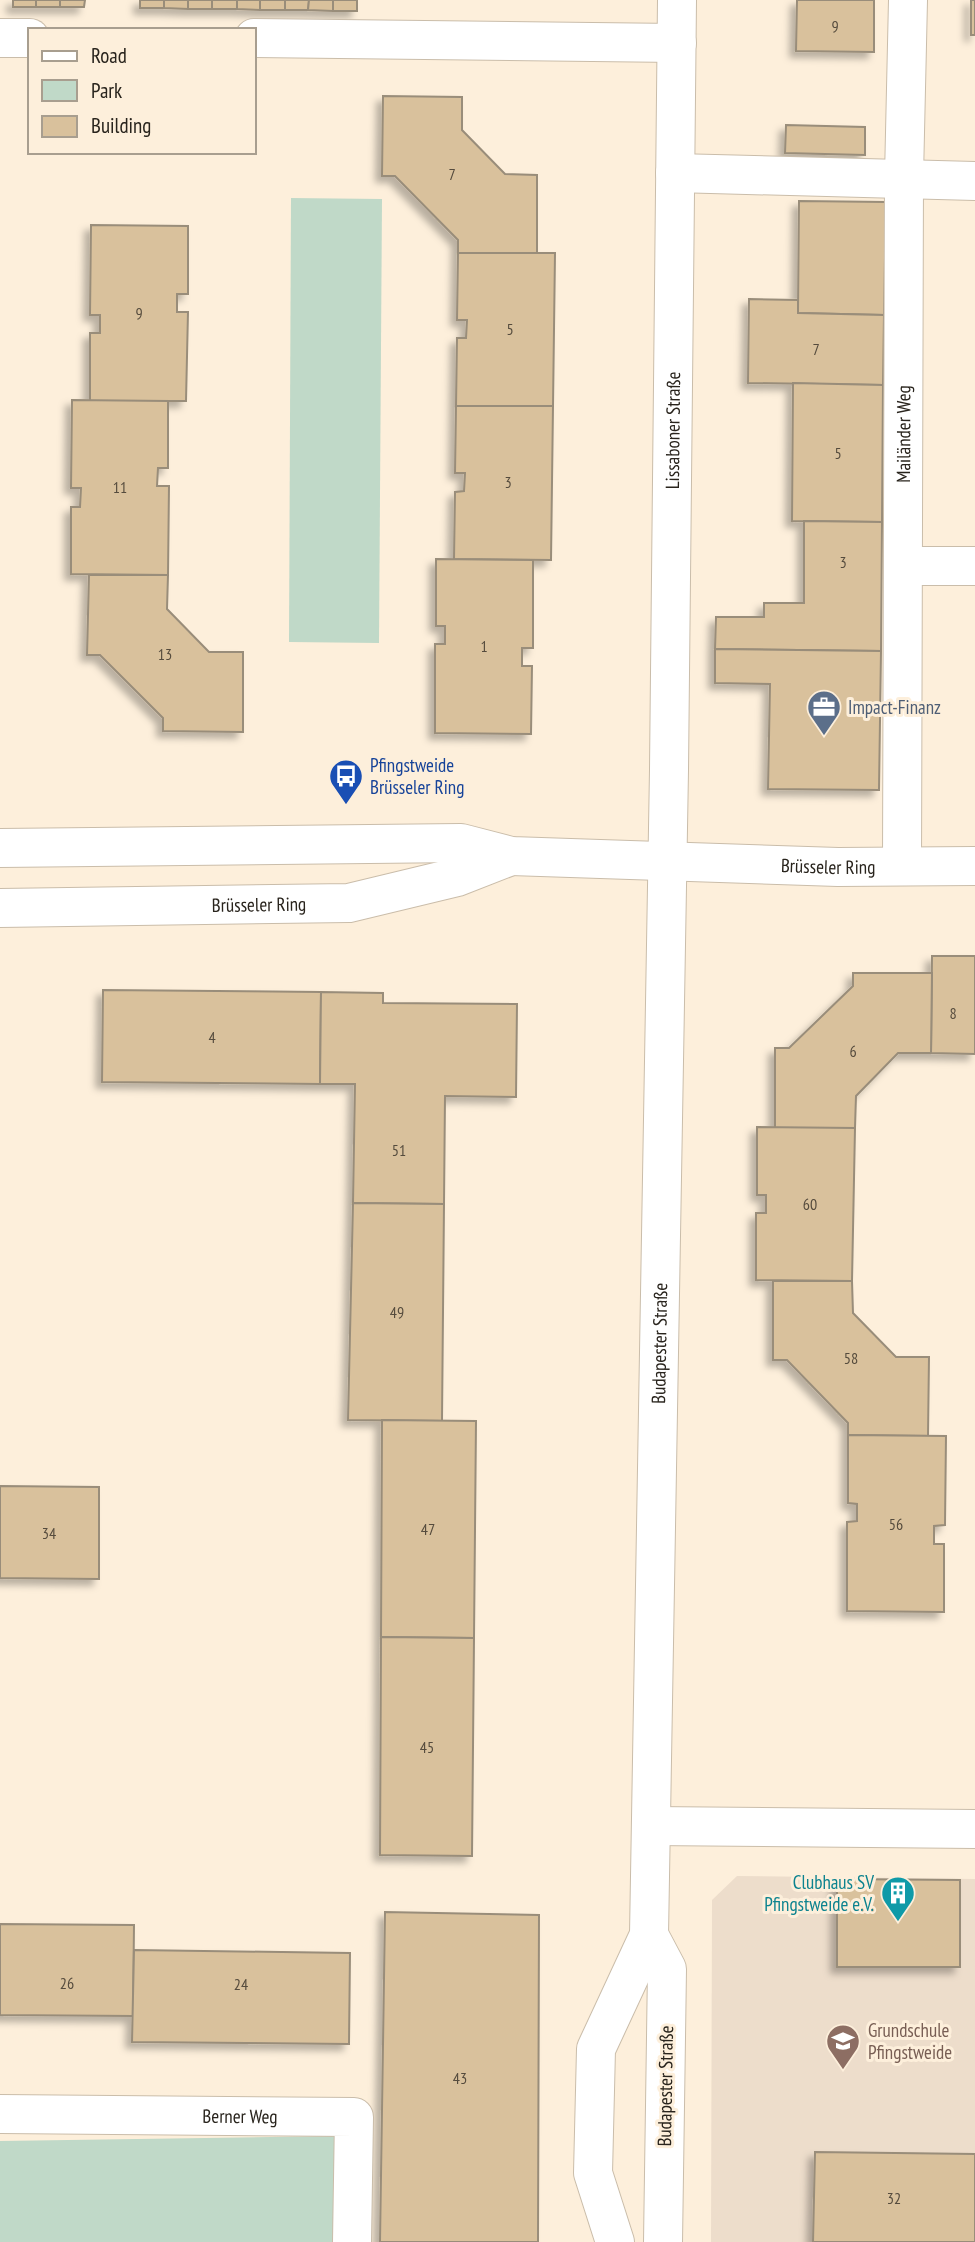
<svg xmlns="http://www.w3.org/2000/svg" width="975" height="2242" viewBox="0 0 975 2242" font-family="'PT Sans Narrow',sans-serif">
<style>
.education{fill:#edddcb}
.green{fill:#c0d9c8}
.building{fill:#d9c19c;stroke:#998d7a;stroke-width:2;filter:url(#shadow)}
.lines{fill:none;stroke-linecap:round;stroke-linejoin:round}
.minor-casing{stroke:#cabdaa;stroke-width:40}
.minor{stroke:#fff;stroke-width:38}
.labels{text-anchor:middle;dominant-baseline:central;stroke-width:6;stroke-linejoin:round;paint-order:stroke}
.number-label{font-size:16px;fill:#554b3d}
.street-label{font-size:19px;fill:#29241d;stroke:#fdefdb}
.service-label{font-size:19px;fill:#4e5e75;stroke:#fdefdb;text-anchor:start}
.transit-label{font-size:19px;fill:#164399;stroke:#fdefdb;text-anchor:start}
.culture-label{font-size:19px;fill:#0d838f;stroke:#fdefdb;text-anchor:end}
.education-label{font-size:19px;fill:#785e54;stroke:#fdefdb;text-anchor:start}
</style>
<defs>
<filter id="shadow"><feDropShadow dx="-6" dy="6" stdDeviation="3.5" flood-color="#0004"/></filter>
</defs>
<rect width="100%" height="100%" fill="#fdefdb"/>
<polygon class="education" points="737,1876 975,1879 975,2242 711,2242 712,1900"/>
<g class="green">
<polygon points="291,198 382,199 379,643 289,642"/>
<polygon points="337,2136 336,2242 0,2242 0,2141"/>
</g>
<g class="building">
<rect x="13" y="0" width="23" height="7"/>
<rect x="36" y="0" width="24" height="7"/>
<polygon points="60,0 85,0 84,7 60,7"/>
<rect x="140" y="0" width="24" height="8"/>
<polygon points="164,0 188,0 188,9 164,8"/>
<rect x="188" y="0" width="24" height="9"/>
<rect x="212" y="0" width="25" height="9"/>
<polygon points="237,0 260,0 260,10 237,9"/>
<rect x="260" y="0" width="25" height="10"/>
<polygon points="285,0 309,0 308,10 285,10"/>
<polygon points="309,0 333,0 333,11 308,10"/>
<rect x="333" y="0" width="24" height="11"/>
<polygon points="797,0 874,0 874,52 796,51"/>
<rect x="971" y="0" width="4" height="35"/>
<polygon points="383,96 462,97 462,130 505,174 537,175 537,253 458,253 458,240 395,176 382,176"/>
<polygon points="786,125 865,127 865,155 785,153"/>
<polygon points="799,201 886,202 884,315 798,313"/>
<polygon points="91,225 188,226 188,294 177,294 177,312 188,312 186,401 90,401 90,333 100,333 100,315 90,315"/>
<polygon points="458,253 555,253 553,406 456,406 457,338 466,338 467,320 457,320"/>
<polygon points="749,299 798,300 798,313 884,315 883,385 748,383"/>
<polygon points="793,383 883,385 882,522 792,521"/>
<polygon points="72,400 168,401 168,468 158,468 157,486 169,486 168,575 71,574 71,507 80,507 81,488 71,488"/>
<polygon points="456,406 553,406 551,560 454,559 455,492 464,491 465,473 455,473"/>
<polygon points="804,521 882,522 881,651 715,649 716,617 764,617 764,603 804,603"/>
<polygon points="436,559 533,560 533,648 522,648 522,666 532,666 531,734 435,733 435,644 445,644 445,626 436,626"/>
<polygon points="89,575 168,575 167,609 209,652 243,652 243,732 163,731 163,718 100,655 87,655"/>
<polygon points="715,649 881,651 879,790 768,789 770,684 715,683"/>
<polygon points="932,956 975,956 975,1054 931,1053"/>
<polygon points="853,973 932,973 931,1053 898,1053 856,1096 855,1128 775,1128 775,1048 789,1048 853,986"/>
<polygon points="103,990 321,992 320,1084 102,1082"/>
<polygon points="321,992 383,993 383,1003 517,1004 516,1097 445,1096 444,1204 353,1203 355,1084 320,1084"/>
<polygon points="757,1127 855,1128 852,1281 756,1280 756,1213 766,1213 766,1195 757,1195"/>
<polygon points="353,1203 444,1204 442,1421 348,1420"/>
<polygon points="773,1281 852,1281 853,1313 896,1357 929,1357 928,1436 848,1435 848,1423 787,1360 773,1360"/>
<polygon points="382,1420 476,1421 474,1638 381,1637"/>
<polygon points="848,1435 946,1436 945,1525 934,1526 934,1544 944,1544 944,1612 847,1611 847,1522 857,1521 857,1504 848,1503"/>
<polygon points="0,1486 99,1487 99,1579 0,1578"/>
<polygon points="381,1637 474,1638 472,1856 380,1855"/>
<polygon points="837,1879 960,1880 960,1967 837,1967"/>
<polygon points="385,1912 539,1915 538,2242 380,2242"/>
<polygon points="0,1924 134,1925 133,2016 0,2015"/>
<polygon points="134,1950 350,1953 349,2044 132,2042"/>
<polygon points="815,2152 975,2154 975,2242 813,2242"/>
</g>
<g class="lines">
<g class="minor-casing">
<g id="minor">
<polyline points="0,38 30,38"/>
<polyline points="254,38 677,43"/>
<polyline points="675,173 975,181"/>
<polyline points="905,566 975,566"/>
<path id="s1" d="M0 848 461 843 511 856 838 867 975 866"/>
<path id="s2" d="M902 866 904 177 908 0"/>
<path id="s3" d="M0 908 349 903 457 877 511 856"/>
<polyline points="651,1826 975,1829"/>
<polyline points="649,1935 667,1969 663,2242"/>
<path id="s4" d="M0 2114 354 2117 352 2242"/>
<path id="s5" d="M615 2242 593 2173 596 2049 649 1935 669 770 677 0"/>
</g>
</g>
<use href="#minor" class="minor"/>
</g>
<defs>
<g id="office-pin" transform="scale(1.75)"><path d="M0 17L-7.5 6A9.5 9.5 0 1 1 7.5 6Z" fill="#5c6f8a" stroke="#fdefdb"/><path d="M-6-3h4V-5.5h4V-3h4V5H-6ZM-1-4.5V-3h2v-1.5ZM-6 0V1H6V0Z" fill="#fff"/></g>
<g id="bus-pin" transform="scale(1.75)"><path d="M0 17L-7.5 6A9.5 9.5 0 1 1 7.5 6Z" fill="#1a4fb4" stroke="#fdefdb"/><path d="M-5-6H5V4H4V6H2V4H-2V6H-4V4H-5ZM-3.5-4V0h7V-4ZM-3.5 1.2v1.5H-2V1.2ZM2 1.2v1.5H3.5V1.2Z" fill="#fff"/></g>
<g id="building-pin" transform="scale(1.75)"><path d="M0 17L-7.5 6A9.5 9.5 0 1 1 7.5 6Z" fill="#0f9aa8" stroke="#fdefdb"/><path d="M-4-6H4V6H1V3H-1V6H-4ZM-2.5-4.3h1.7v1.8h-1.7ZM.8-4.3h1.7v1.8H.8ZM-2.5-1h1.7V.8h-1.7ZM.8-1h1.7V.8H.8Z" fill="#fff"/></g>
<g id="school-pin" transform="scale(1.75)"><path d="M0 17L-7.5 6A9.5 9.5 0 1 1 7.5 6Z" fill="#8d6e63" stroke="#fdefdb"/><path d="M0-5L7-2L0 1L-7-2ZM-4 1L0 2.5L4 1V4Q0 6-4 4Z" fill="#fff"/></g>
</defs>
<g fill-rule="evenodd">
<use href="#office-pin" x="824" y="707"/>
<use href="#bus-pin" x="346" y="776"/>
<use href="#building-pin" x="898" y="1893"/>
<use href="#school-pin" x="843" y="2041"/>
</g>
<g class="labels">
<g class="number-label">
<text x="835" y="26">9</text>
<text x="452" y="174">7</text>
<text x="139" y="313">9</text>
<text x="510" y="329">5</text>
<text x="816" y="349">7</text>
<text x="838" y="453">5</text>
<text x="508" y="482">3</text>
<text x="120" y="487">11</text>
<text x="843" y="562">3</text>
<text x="484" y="646">1</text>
<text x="165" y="654">13</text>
<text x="953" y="1013">8</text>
<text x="212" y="1037">4</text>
<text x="853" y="1051">6</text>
<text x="399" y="1150">51</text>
<text x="810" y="1204">60</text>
<text x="397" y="1312">49</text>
<text x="851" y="1358">58</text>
<text x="896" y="1524">56</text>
<text x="428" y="1529">47</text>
<text x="49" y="1533">34</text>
<text x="427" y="1747">45</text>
<text x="67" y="1983">26</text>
<text x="241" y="1984">24</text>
<text x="460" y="2078">43</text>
<text x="894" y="2198">32</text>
</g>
<g class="street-label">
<text stroke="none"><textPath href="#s5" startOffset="1827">Lissaboner Straße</textPath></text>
<text stroke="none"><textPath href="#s2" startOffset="432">Mailänder Weg</textPath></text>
<text stroke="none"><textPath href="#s1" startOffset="830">Brüsseler Ring</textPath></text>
<text stroke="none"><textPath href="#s3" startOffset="259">Brüsseler Ring</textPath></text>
<text stroke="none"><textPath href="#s5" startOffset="914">Budapester Straße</textPath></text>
<text transform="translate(665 2086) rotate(-89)">Budapester Straße</text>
<text stroke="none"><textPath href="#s4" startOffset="240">Berner Weg</textPath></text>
</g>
<g class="service-label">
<text x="848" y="707">Impact-Finanz</text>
</g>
<g class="transit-label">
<text x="370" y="765">Pfingstweide<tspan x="370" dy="22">Brüsseler Ring</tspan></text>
</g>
<g class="culture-label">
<text x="874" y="1882">Clubhaus SV<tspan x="874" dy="22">Pfingstweide e.V.</tspan></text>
</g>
<g class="education-label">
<text x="868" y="2030">Grundschule<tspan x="868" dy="22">Pfingstweide</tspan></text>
</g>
</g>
<rect x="28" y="28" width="228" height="126" fill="#fdefdb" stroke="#a89e8f" stroke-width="2"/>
<rect x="42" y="51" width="35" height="10" fill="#ffffff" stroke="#a89e8f" stroke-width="2"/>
<text x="91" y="63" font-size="21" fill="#29241d">Road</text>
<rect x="42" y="80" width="35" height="21" fill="#c0d9c8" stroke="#a89e8f" stroke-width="2"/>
<text x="91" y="98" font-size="21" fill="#29241d">Park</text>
<rect x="42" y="116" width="35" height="21" fill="#d9c19c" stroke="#a89e8f" stroke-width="2"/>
<text x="91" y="133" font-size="21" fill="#29241d">Building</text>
</svg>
